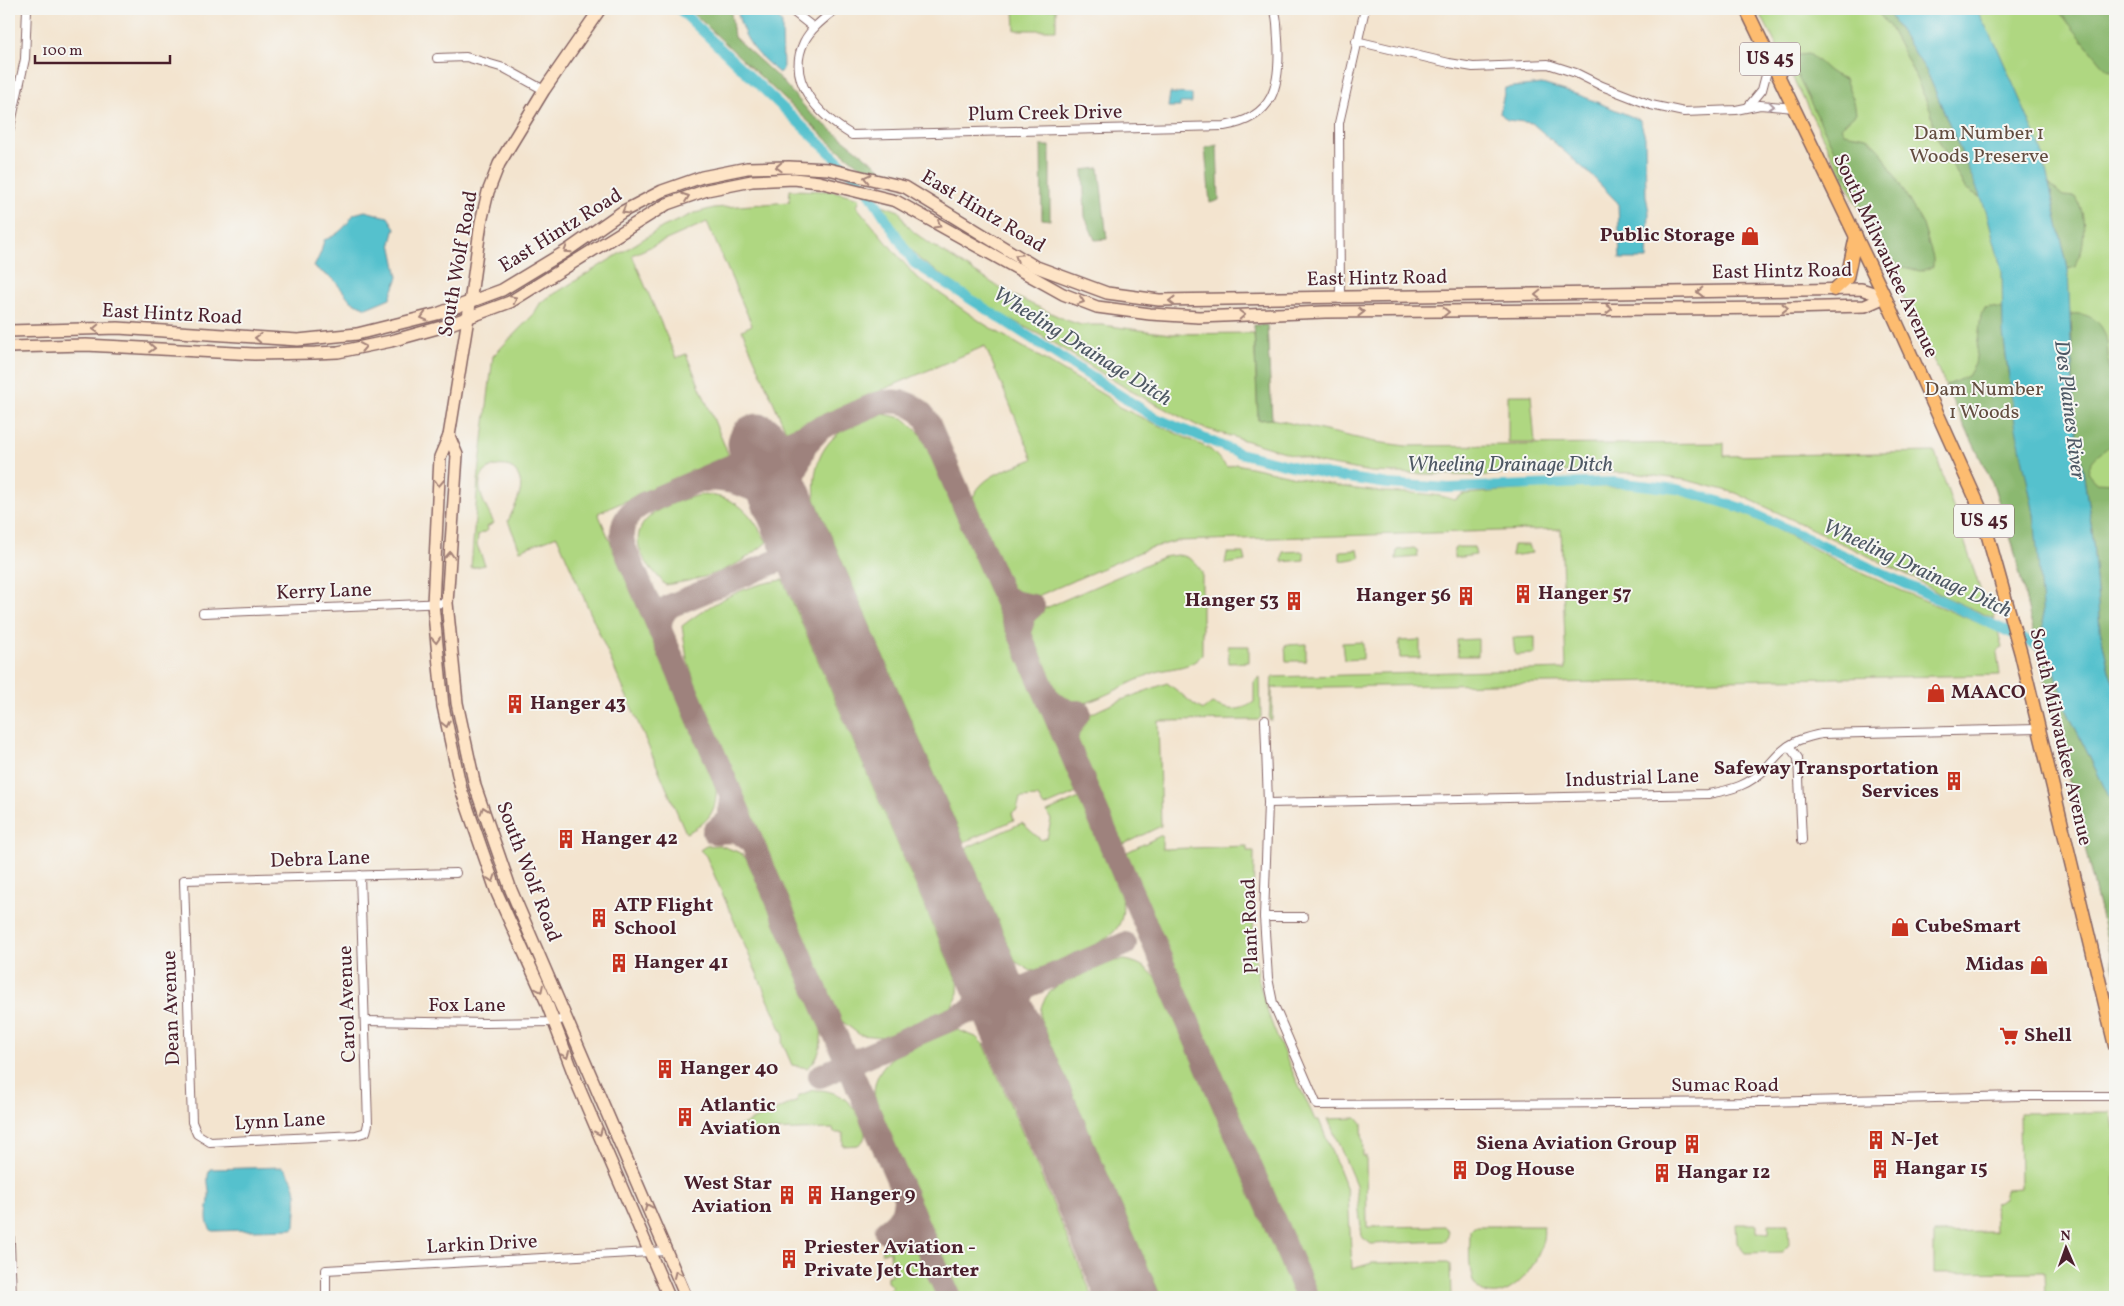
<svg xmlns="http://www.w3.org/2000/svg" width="2124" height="1306" viewBox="0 0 2124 1306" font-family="Vollkorn,serif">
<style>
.green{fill:#afd781;stroke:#7c7b56}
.forest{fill:#8bb86f;stroke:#6a6c4d}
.water{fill:#54c1cd;stroke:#4f707c}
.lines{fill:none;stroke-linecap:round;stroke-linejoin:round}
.canal{stroke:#54c1cd;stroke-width:10}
.taxiway{stroke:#9e827d;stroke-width:24}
.runway{stroke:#9e827d;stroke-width:61}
.minor-casing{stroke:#856464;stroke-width:10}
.secondary-casing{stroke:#856464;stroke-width:14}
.primary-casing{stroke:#856464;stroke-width:15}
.minor{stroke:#fff;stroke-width:8}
.secondary{stroke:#fee4c6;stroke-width:11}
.primary{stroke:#fdbc70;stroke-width:12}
.oneway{stroke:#ae9aa0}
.oneway2{stroke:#a48278}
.labels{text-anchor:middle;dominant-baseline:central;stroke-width:4;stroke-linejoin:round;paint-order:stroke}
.shield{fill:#f6f6f2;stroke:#7e6067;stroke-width:1}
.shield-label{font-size:19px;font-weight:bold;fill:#4a1f2b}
.street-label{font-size:20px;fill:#4a1f2b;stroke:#f6f6f2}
.park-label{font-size:20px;fill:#634d40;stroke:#f6f6f2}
.poi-label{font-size:20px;font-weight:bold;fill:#4a1f2b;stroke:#f6f6f2;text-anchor:start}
.water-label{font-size:21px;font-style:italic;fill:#4e5864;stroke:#f6f6f2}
</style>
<rect width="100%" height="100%" fill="#f6f6f2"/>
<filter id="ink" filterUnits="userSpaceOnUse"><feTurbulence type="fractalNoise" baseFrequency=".02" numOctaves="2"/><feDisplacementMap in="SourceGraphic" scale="10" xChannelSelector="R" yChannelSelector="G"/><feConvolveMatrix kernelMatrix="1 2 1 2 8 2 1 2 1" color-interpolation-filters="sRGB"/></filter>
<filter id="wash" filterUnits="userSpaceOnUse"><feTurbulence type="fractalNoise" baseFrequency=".0096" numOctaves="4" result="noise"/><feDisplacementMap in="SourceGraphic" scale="20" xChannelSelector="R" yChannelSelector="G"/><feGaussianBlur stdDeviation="1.12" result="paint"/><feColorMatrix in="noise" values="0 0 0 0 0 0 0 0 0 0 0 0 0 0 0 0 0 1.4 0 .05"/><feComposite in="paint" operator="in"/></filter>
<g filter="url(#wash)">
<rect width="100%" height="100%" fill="#f3e4cf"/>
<g class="green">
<polygon points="1014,9 1056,9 1056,30 1015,30"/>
<polygon points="1758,9 2115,9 2115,973 2013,546 1993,484 1893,276"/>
<path d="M790 190 833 191 860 198 857 207 915 276 984 324 1109 398 1119 407 1210 449 1227 467 1236 464C1282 473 1326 486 1372 491 1400 494 1429 491 1455 500L1463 494C1537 489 1612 480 1686 495 1749 508 1804 546 1862 573 1907 594 1953 612 1998 631L2002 648 1997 652 2000 675 1272 688V720H1269L1272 677 1566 669 1561 529 1177 541 1147 549 1033 598 1023 597 1009 586 972 500C981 474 1010 469 1033 459L985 346 786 431 742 330 752 325 707 222 632 255 676 358 686 354 729 456 598 513 716 787C718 811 707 824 686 833L557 536 520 550 508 521C516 503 531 482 510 467 494 462 477 471 480 490 482 501 489 513 494 523L487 527 488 530 478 535 477 545 485 565 471 568 478 481 493 356 533 315 541 302 663 227 695 213 714 208 789 202Z"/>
<polygon points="883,205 899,211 906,224 915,233 933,246 1010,294 1066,320 1081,325 1102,325 1170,334 1254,333 1258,420 1272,419 1375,442 1406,446 1724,443 1724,456 1935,452 1984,601 1992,607 1995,619 1943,596 1912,577 1766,507 1736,493 1686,480 1633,473 1525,471 1481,476 1371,472 1321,463 1200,427 1129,390 1042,336 996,312 920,260 898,234"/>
<polygon points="1508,395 1531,395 1535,443 1508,443"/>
<path d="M883 414 903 418 922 435 1077 793 1044 807 1038 797 1020 798 1017 810 1012 813 1014 820 964 842 815 499C810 448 837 425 883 414Z"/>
<path d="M704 494C740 499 749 511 767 542 736 570 705 579 665 585 656 573 642 561 639 547 631 512 680 500 704 494Z"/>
<polygon points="1513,545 1529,545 1532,553 1511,556"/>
<polygon points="1457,547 1474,547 1476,555 1454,558 1454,549"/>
<polygon points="1414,548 1417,550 1418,557 1396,559 1397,550"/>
<polygon points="1358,550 1360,558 1340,561 1340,551"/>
<polygon points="1301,551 1304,553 1304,560 1282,562 1283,552"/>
<polygon points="1227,553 1244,553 1246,561 1225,564"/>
<path d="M1177 555C1189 556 1195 561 1202 572V655C1191 668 1176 667 1160 671 1136 677 1096 704 1074 705 1068 705 1065 702 1060 699L1031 635V622L1039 611 1163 557Z"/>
<path d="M783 580 958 983C959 995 957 1001 949 1009L883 1037 860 1035 839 1019 702 703 687 659 682 626C713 602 744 585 783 580Z"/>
<polygon points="1535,637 1535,654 1515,655 1513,638"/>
<polygon points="1478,639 1478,656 1458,656 1457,640"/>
<polygon points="1420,640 1420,658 1400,658 1399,641"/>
<polygon points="1363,642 1363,659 1344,660 1342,643"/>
<polygon points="1306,644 1306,661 1286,661 1285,645"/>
<polygon points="1228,646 1249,646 1249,662 1229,663"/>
<path d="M1260 677 1261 717 1258 720 1158 721 1161 826 1122 845 1076 738C1075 733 1075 728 1079 723 1091 709 1147 691 1167 683 1180 692 1189 702 1203 710L1212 703C1228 711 1239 712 1254 702V682Z"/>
<path d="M1079 798 1120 890C1132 933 1104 941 1071 955 1058 961 1045 968 1031 971L1016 962 966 848 1022 823 1041 840 1047 838 1051 820 1047 812Z"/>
<path d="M1162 835V849L1247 846V851H1254C1254 895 1250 942 1260 985 1270 1030 1296 1077 1315 1120H1319L1348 1193 1352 1269 1372 1263 1448 1262 1450 1264 1451 1297H1317L1125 853Z"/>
<path d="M719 845 741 853 748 861 821 1028C822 1044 820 1059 807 1068L792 1065 782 1042 784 1036 706 856 700 850 706 846Z"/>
<path d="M1125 960C1142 963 1152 971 1161 985L1296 1297H1161L1040 1018C1039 981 1087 972 1115 961Z"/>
<path d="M955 1029 976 1037 985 1046 1093 1297H959L874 1096C873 1052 922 1043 955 1029Z"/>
<path d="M813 1090C837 1089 853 1101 862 1123 864 1130 867 1134 863 1141L858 1145 843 1146V1133H834L833 1129 726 1132 797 1101 798 1096Z"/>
<polygon points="2111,1112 2115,1133 2115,1297 2045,1297 2044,1272 1934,1273 1934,1233 1995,1232 1994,1204 2004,1199 2006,1189 2020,1188 2019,1113"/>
<polygon points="1357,1118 1362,1124 1363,1156 1366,1156 1367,1227 1444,1226 1449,1231 1446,1241 1371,1244 1362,1237 1356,1185 1328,1119"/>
<polygon points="1736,1224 1757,1224 1757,1232 1769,1233 1769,1224 1788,1224 1789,1245 1782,1252 1745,1253 1737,1243"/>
<path d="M1474 1226H1543C1549 1251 1514 1306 1483 1292 1477 1289 1473 1283 1472 1277 1468 1263 1470 1245 1470 1230Z"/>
<polygon points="890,1239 907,1241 916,1249 937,1297 881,1297 881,1291 887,1294 892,1286 887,1282 887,1276 891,1275 890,1251 881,1253 884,1243"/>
</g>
<g class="forest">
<polygon points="689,9 727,9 731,13 734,37 782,81 810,113 885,172 858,165 833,145"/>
<polygon points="1875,9 1886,9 1927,72 1981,198 1965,188 1935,134 1931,111 1909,63 1889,26"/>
<polygon points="2057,9 2115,9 2115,72 2107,70"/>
<path d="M1809 54C1824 64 1826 73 1845 79L1854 101 1856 113 1841 127 1844 133 1867 137 1879 148 1923 225 1933 258V267L1920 271 1903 267 1891 259 1874 231 1797 75 1794 60 1798 55Z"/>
<polygon points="1217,145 1219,200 1210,203 1205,148"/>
<polygon points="1041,146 1050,146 1050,220 1042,219"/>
<polygon points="1099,168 1107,239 1095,240 1085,217 1083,170"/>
<path d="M2049 184 2063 196 2076 197C2085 212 2085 232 2082 248 2081 255 2076 259 2075 267L2068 269Z"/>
<path d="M1991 307 2003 309C2004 379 2023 445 2034 513 2040 552 2041 592 2044 631L2038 635 2041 655 2055 671 2067 711 2115 809V973L2013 545 1993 484 1945 386 1968 376 1975 364 1981 315 1984 308Z"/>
<path d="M2071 314C2090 312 2104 323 2107 342L2115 440C2105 453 2089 456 2088 474L2095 482 2115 483V524L2110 529 2108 573 2115 587V685L2109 671 2100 630 2092 530 2074 411Z"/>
<polygon points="1254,325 1267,325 1272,419 1258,420"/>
</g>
<g class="water">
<path d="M740 9 774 11 782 24 783 69 779 73C757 54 745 43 738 14Z"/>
<polygon points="1886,9 1976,9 1996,45 2041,148 2068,269 2074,411 2092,530 2100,630 2109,671 2115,685 2115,809 2067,711 2055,671 2041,655 2038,635 2044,631 2034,514 2015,423 2003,333 2002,272 1986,210 1927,72"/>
<polygon points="1542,84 1582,96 1640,120 1645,137 1646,196 1649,212 1647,259 1620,259 1618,203 1591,175 1532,123 1507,120 1500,113 1505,88"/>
<polygon points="1170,93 1192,94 1192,103 1180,103 1180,107 1168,107"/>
<path d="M365 211 388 217 395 228 391 243 398 277 390 298 366 308 351 301 334 280 314 267 321 252 324 240C339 235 346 226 354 214Z"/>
<path d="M283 1167C301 1186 296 1202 295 1227L292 1229 212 1231C203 1220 209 1209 209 1197 210 1186 205 1180 210 1169Z"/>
</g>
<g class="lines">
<polyline class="canal" points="679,9 865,186 914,263 1154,417 1239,453 1329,475 1388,484 1449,488 1614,482 1677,489 1742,508 2052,652"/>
<g class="taxiway">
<path d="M703 480C732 476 759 492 784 503L805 445 820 429"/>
<polyline points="1003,595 1013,602 1033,606 1025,613 1019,633"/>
<path d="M660 631C660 620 661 614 670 606L782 559C798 557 805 563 815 575"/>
<polyline points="1049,702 1070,712 1079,712 1068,730 1066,740"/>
<polyline points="732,798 729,819 714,832 737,831 751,841"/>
<path d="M982 961C995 977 1004 984 1025 988L1013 1013V1033C1000 1020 990 1013 972 1011L984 985Z"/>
<polyline points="820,1076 1125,944"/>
<path d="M905 1195C905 1212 900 1221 886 1231 903 1228 912 1231 925 1242"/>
<path d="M949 1297 624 547C618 527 626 513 643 504L876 404C897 398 915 402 927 420L1307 1297"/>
</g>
<polyline class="runway" points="758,444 1128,1297"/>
</g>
</g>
<g filter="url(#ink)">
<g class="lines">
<g class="minor-casing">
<g id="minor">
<polyline points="790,9 814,28"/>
<path d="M836 9C825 18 811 28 804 42 785 82 820 116 852 135L1224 126C1274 118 1281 86 1278 39 1277 29 1278 18 1274 9"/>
<polyline points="1356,41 1449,63 1473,67 1548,64 1576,73 1602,86 1651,105 1684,112 1736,110 1760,105 1794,108"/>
<polyline points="437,58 466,57 504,68 544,90"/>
<polyline points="1748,107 1762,90 1770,60"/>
<polyline points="9,132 25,59 27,9"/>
<polyline points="1340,299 1339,123 1365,9"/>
<polyline points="203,613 447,603"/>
<polyline points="1265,720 1268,803 1264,917 1268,978 1273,1003 1317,1105 1766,1102 2022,1096 2115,1096"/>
<polyline points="1789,746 1798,758 1802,840"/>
<path d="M1268 803 1708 794C1732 790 1750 785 1767 767 1776 757 1783 748 1795 742 1803 738 1813 736 1821 734L2038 729"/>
<polyline points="360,875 368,1124 366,1132 356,1135 210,1142 197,1134 192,1122 184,880 456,873"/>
<polyline points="1264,917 1304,917"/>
<polyline points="365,1021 486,1023 553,1022 567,1018"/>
<polyline points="9,1217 12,1297"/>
<polyline points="326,1297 326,1270 667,1251"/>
</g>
</g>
<g class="secondary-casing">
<g id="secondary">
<polyline points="600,9 544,90 499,164 488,192 481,222 468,318 449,436 440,457 433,604 443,706 461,789 497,893 546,1001 579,1088 669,1297"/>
<polyline points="9,331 118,328 298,340 357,334 437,314 502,290 568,250 622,212 662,191 702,177 747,168 789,167 828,169 905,187 1034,266 1107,293 1159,300 1861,289 1885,297"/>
<polyline points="9,347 86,345 254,354 315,353 338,352 391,341 445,326 510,302 667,204 707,190 752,181 794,179 819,182 896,201 1063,294 1097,307 1150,314 1199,317 1325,312 1789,308 1865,306 1885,297"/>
<polyline points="449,436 457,455 447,603 457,703 475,786 511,890 686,1297"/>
</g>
</g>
<g class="primary-casing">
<g id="primary">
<polyline points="1746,9 1885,297 1980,508 2021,654 2115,1046"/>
<polyline points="1834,290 1847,278 1856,236"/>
</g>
</g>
<use href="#minor" class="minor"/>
<use href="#secondary" class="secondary"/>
<use href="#primary" class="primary"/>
</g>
<defs><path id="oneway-chevron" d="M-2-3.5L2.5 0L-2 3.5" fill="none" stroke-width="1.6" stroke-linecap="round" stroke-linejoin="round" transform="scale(1.25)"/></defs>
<use class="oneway" href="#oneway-chevron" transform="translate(1771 106) rotate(6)"/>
<g class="oneway2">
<use href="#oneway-chevron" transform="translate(779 167) rotate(178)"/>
<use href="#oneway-chevron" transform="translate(867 178) rotate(-167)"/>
<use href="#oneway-chevron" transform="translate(686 197) rotate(-20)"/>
<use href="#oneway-chevron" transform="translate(625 211) rotate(150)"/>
<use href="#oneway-chevron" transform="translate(938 225) rotate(30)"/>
<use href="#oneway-chevron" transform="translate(567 250) rotate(147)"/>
<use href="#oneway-chevron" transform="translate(1018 257) rotate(-148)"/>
<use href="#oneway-chevron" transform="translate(1700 292) rotate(179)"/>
<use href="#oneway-chevron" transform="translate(1538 295) rotate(179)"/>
<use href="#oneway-chevron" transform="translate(514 299) rotate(-28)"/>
<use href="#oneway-chevron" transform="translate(1081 301) rotate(19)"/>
<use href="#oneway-chevron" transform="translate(1172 301) rotate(-179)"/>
<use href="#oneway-chevron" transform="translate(1785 308)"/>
<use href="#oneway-chevron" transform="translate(1609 309)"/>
<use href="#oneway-chevron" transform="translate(1361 312) rotate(1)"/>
<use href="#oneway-chevron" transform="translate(1446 312) rotate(-1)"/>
<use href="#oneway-chevron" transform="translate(1242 315) rotate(-2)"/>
<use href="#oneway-chevron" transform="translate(424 317) rotate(165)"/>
<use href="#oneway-chevron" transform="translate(96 329) rotate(178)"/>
<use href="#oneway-chevron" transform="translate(258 338) rotate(-177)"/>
<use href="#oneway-chevron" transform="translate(363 347) rotate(-11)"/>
<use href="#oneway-chevron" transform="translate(152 348) rotate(4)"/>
<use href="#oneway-chevron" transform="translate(439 483) rotate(93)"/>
<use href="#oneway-chevron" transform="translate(450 555) rotate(-87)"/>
<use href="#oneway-chevron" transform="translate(436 640) rotate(86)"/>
<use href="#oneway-chevron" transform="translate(446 724) rotate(77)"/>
<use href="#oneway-chevron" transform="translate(484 810) rotate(-109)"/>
<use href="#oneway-chevron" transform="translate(492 879) rotate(71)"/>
<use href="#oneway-chevron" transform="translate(540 989) rotate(64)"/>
<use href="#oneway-chevron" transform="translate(566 1055) rotate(68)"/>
<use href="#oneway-chevron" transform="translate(599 1132) rotate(66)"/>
<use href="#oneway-chevron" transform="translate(648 1207) rotate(-113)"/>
<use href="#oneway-chevron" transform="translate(677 1274) rotate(-113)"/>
</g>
</g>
<defs>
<g id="shop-bare" transform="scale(1.5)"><path d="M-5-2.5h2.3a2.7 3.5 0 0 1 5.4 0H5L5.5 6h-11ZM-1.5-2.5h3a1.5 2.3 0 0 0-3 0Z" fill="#c8321e" stroke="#f6f6f2" stroke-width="2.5" paint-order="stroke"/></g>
<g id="building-bare" transform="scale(1.5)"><path d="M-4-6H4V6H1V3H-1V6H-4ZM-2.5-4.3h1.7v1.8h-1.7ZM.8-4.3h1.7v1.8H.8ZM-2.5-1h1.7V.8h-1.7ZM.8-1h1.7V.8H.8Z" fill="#c8321e" stroke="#f6f6f2" stroke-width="2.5" paint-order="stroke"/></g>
<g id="supermarket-bare" transform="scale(1.5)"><path d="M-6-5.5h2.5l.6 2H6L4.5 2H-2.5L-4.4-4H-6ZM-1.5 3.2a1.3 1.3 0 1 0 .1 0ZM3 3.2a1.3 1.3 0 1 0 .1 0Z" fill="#c8321e" stroke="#f6f6f2" stroke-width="2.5" paint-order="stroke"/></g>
</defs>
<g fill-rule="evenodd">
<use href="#shop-bare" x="1750" y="236"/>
<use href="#building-bare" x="1523" y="594"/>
<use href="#building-bare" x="1466" y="596"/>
<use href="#building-bare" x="1294" y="601"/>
<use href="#shop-bare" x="1936" y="693"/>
<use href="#building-bare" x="515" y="704"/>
<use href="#building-bare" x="1954" y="781"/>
<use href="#building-bare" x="566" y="839"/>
<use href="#building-bare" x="599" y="918"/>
<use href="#shop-bare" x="1900" y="927"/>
<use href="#building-bare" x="619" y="963"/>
<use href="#shop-bare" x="2039" y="965"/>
<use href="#supermarket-bare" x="2009" y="1036"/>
<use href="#building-bare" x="665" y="1069"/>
<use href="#building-bare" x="685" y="1117"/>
<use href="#building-bare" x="1876" y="1140"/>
<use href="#building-bare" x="1692" y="1144"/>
<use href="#building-bare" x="1880" y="1169"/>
<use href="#building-bare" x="1460" y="1170"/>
<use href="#building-bare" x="1662" y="1173"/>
<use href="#building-bare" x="787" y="1195"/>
<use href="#building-bare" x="815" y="1195"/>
<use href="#building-bare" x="789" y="1259"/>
</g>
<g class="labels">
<g class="shield">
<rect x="1740" y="42.5" width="60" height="33" rx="4"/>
<rect x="1954" y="504.5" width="60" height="33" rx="4"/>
</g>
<g class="shield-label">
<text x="1770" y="59">US 45</text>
<text x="1984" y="521">US 45</text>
</g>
<g class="street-label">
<text transform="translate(1045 114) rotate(-1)">Plum Creek Drive</text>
<text transform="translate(983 212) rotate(31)">East Hintz Road</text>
<text transform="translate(561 231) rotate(-32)">East Hintz Road</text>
<text transform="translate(1885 256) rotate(65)">South Milwaukee Avenue</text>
<text transform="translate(459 264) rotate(-80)">South Wolf Road</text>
<text transform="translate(1782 272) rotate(-1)">East Hintz Road</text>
<text transform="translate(1377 279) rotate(-1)">East Hintz Road</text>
<text transform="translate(172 315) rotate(3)">East Hintz Road</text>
<text transform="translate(324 592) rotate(-2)">Kerry Lane</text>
<text transform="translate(2060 737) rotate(77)">South Milwaukee Avenue</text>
<text transform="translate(1632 779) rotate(-2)">Industrial Lane</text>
<text transform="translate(320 860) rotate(-2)">Debra Lane</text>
<text transform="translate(528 872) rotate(69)">South Wolf Road</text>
<text transform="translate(1251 926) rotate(-92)">Plant Road</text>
<text transform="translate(348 1004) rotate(-92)">Carol Avenue</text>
<text x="467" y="1006">Fox Lane</text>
<text transform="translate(172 1008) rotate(-92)">Dean Avenue</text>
<text x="1725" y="1086">Sumac Road</text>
<text transform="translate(280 1122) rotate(-3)">Lynn Lane</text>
<text transform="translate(482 1245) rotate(-3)">Larkin Drive</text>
</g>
<g class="park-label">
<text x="1979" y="134">Dam Number 1<tspan x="1979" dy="23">Woods Preserve</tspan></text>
<text x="1984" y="390">Dam Number<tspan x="1984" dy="23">1 Woods</tspan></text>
</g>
<g class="poi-label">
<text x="1735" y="236" text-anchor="end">Public Storage</text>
<text x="1538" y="594">Hanger 57</text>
<text x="1451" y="596" text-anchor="end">Hanger 56</text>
<text x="1279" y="601" text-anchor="end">Hanger 53</text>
<text x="1951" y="693">MAACO</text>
<text x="530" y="704">Hanger 43</text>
<text x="1939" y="769" text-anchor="end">Safeway Transportation<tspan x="1939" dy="23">Services</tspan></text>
<text x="581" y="839">Hanger 42</text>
<text x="614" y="906">ATP Flight<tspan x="614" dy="23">School</tspan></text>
<text x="1915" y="927">CubeSmart</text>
<text x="634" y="963">Hanger 41</text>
<text x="2024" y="965" text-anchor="end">Midas</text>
<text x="2024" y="1036">Shell</text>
<text x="680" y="1069">Hanger 40</text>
<text x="700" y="1106">Atlantic<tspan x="700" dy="23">Aviation</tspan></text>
<text x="1891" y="1140">N-Jet</text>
<text x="1677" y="1144" text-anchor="end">Siena Aviation Group</text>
<text x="1895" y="1169">Hangar 15</text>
<text x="1475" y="1170">Dog House</text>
<text x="1677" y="1173">Hangar 12</text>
<text x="772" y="1184" text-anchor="end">West Star<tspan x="772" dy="23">Aviation</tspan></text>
<text x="830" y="1195">Hanger 9</text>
<text x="804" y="1248">Priester Aviation -<tspan x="804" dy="23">Private Jet Charter</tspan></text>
</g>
<g class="water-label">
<text transform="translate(1082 347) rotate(32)">Wheeling Drainage Ditch</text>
<text transform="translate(2069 410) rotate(83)">Des Plaines River</text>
<text x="1510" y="465">Wheeling Drainage Ditch</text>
<text transform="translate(1917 569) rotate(25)">Wheeling Drainage Ditch</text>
</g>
</g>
<rect width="2124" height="1306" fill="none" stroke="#f6f6f2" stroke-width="30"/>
<g transform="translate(2066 1248) rotate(358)" stroke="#f6f6f2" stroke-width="4" paint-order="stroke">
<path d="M0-4L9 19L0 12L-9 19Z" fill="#4a1f2b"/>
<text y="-8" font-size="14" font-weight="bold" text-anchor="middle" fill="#4a1f2b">N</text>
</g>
<path d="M35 55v8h135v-8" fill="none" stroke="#4a1f2b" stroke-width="2.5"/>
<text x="42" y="55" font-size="15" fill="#4a1f2b" stroke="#f6f6f2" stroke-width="4" paint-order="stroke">100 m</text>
</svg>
